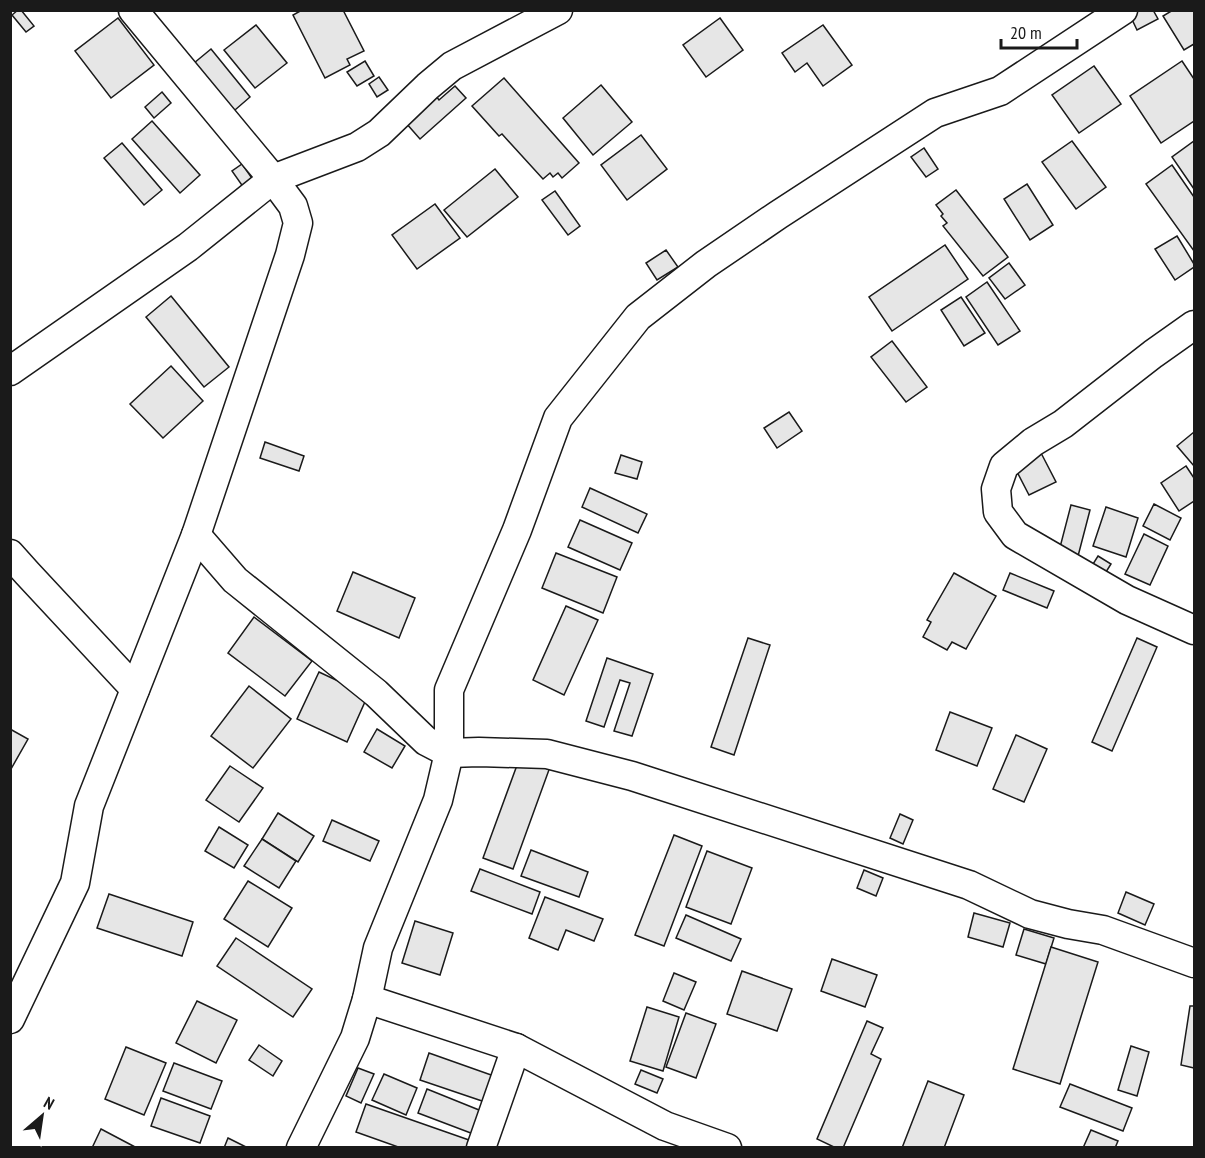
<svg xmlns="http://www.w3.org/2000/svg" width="1205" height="1158" viewBox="0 0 1205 1158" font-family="'PT Sans Narrow',sans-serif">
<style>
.building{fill:#e6e6e6;stroke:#1a1a1a;stroke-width:1.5}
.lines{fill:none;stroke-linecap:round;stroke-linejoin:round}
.minor-casing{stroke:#1a1a1a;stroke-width:31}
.minor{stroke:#fff;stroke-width:28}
</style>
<rect width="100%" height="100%" fill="#fff"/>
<g class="building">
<polygon points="18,10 21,10 34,26 26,32 12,15"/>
<polygon points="302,10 343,10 364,51 347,59 350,65 325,78 293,15"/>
<polygon points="1135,10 1153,10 1158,19 1137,30 1129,13"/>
<polygon points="1173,10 1194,10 1194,44 1184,50 1163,16"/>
<polygon points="118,18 154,65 111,98 75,51"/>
<polygon points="720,18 743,50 706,77 683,45"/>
<polygon points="256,25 287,63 255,88 224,50"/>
<polygon points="823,25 852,65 823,86 807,63 795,72 782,53"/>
<polygon points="211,49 250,97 228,116 188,68"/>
<polygon points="365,61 374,76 357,86 347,72"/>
<polygon points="1182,61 1194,79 1194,121 1161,143 1130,96"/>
<polygon points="1094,66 1121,104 1079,133 1052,95"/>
<polygon points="379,77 388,90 377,97 369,84"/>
<polygon points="504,78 579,163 562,178 558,173 553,177 550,173 543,179 502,134 499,136 472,106"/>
<polygon points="601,85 632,122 593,155 563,118"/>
<polygon points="455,86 466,98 420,139 406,123 436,96 439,100"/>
<polygon points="162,92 171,103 154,118 145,107"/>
<polygon points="152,121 200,175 180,193 132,139"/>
<polygon points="641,135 667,169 627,200 601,165"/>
<polygon points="1072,141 1106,187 1076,209 1042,162"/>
<polygon points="1194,141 1194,189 1172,157"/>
<polygon points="122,143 162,190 144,205 104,158"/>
<polygon points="924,148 938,169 926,177 911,157"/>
<polygon points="242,164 256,184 246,191 232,171"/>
<polygon points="1172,165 1194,197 1194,251 1146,184"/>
<polygon points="495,169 518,197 467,237 444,210"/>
<polygon points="1027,184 1053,225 1030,240 1004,199"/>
<polygon points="956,190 1008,257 983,276 943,226 947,223 941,216 943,214 936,205"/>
<polygon points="555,191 580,226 568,235 542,200"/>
<polygon points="435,204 460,238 417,269 392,235"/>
<polygon points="1177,236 1194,264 1194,267 1175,280 1155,249"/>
<polygon points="945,245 968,279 892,331 869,297"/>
<polygon points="666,250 678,267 657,280 646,263"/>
<polygon points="1009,263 1025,285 1005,299 989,278"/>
<polygon points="987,282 1020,331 998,345 966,297"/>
<polygon points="171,296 229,367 204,387 146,317"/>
<polygon points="961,297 985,333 964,346 941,310"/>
<polygon points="892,341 927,387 906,402 871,357"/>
<polygon points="171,366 203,401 163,438 130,404"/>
<polygon points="789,412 802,431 777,448 764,428"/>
<polygon points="1194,432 1194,466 1177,446"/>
<polygon points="265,442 304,456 299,471 260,458"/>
<polygon points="1040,451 1056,482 1029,495 1013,464"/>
<polygon points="621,455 642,462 637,479 615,473"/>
<polygon points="1186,466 1194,478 1194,501 1179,511 1161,483"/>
<polygon points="590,488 647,514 638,533 582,507"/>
<polygon points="1154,504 1181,518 1170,540 1143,526"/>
<polygon points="1071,505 1090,510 1077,560 1058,555"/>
<polygon points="1106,507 1138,518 1126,557 1093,546"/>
<polygon points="580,520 632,543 620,570 568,547"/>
<polygon points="1144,534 1168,546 1150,585 1125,574"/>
<polygon points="556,553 617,577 603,613 542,588"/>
<polygon points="1098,556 1111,564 1101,580 1088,572"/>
<polygon points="353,572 415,598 399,638 337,611"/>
<polygon points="954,573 996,596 966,649 952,642 947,650 923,637 931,622 927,620"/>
<polygon points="1010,573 1054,591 1047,608 1003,590"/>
<polygon points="566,606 598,620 564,695 533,680"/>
<polygon points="254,617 312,661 285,696 228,653"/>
<polygon points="748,638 770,645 734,755 711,747"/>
<polygon points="1137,638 1157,647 1112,751 1092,742"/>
<polygon points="607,658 653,674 632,736 614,731 630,683 620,680 604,727 586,721"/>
<polygon points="319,672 368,695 347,742 297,719"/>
<polygon points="249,686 291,719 253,768 211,736"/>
<polygon points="950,712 992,728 977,766 936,750"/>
<polygon points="10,729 28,739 11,769 10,769"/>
<polygon points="377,729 405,746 392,768 364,752"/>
<polygon points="1016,735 1047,749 1024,802 993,789"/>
<polygon points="520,757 550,767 513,869 483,858"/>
<polygon points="230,766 263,788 239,822 206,800"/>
<polygon points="278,813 314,836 298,862 262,839"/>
<polygon points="900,814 913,820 903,844 890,838"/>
<polygon points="332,820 379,841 370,861 323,841"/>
<polygon points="219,827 248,845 234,868 205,851"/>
<polygon points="674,835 702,846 664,946 635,935"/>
<polygon points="262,839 296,861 279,888 244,866"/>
<polygon points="531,850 588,872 579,897 521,876"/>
<polygon points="707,851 752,868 731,924 686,907"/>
<polygon points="480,869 540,892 532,914 471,891"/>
<polygon points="864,870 883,878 876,896 857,888"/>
<polygon points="248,881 292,908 268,947 224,919"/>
<polygon points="1126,892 1154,904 1145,925 1118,913"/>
<polygon points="109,894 193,922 182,956 97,928"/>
<polygon points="545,897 603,919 594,941 566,930 558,950 529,938"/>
<polygon points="974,913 1010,923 1003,947 968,937"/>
<polygon points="686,915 741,939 731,961 676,938"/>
<polygon points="415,921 453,933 440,975 402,963"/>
<polygon points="1024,929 1054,938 1046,964 1016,955"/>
<polygon points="236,938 312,989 293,1017 217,966"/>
<polygon points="1051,947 1098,962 1060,1084 1013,1069"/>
<polygon points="832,959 877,975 865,1007 821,991"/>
<polygon points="742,971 792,989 777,1031 727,1014"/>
<polygon points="674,973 696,982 684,1010 663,1001"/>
<polygon points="197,1001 237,1020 216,1063 176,1043"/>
<polygon points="1190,1006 1194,1006 1194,1068 1181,1065"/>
<polygon points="647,1007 679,1017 663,1071 630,1061"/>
<polygon points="686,1013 716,1024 696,1078 666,1067"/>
<polygon points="867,1021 883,1028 871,1054 881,1059 843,1148 836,1148 817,1139"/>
<polygon points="259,1045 282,1061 273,1076 249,1060"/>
<polygon points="1131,1046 1149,1052 1137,1096 1118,1090"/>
<polygon points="126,1047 166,1063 144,1115 105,1099"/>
<polygon points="429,1053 494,1076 485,1102 420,1080"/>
<polygon points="174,1063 222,1081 211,1109 163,1091"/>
<polygon points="358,1068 374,1074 361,1103 346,1096"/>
<polygon points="641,1070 663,1079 657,1093 635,1084"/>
<polygon points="384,1074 417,1088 406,1115 372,1100"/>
<polygon points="928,1081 964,1095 944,1148 902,1148"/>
<polygon points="1070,1084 1132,1108 1123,1131 1060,1107"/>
<polygon points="427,1089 484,1112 476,1135 418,1113"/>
<polygon points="161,1098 210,1116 200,1143 151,1126"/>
<polygon points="366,1104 469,1140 466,1148 401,1148 356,1132"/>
<polygon points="101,1129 137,1148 92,1148"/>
<polygon points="1091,1130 1118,1141 1115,1148 1083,1148"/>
<polygon points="228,1138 248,1148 224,1148"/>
</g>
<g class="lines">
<g class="minor-casing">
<g id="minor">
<polyline points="1194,325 1153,354 1063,424 1033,442 1004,466 996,489 998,512 1015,535 1127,600 1194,630"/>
<polyline points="10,371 188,247 273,179 357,147 379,133 428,86 452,66 558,10"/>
<polyline points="196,535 235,580 376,693 426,741 449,753 479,752 547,754 632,776 969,885 1030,914 1068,924 1103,930 1194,963"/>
<polyline points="10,554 27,573 135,689"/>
<polyline points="367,999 516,1048 665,1126 727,1148"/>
<polyline points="10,1019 75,883 89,806 196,535 290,255 298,223 293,206 273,179 133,10"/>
<polyline points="301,1148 355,1038 367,999 378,948 438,800 449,753 449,690 517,530 558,418 638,317 706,264 778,215 935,113 1000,91 1123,10"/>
<polyline points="481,1148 516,1048"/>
</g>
</g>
<use href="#minor" class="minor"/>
</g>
<rect width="1205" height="1158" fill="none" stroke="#1a1a1a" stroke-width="24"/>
<g transform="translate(42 1116) rotate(29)" stroke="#ffffff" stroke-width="4.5" paint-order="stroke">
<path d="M0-4.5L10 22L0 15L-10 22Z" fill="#1a1a1a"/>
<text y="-9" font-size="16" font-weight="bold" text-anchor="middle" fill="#1a1a1a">N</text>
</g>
<path d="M1001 39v9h76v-9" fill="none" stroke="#1a1a1a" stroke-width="3"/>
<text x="1010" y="39" font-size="18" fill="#1a1a1a" stroke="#ffffff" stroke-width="4.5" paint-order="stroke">20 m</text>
</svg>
